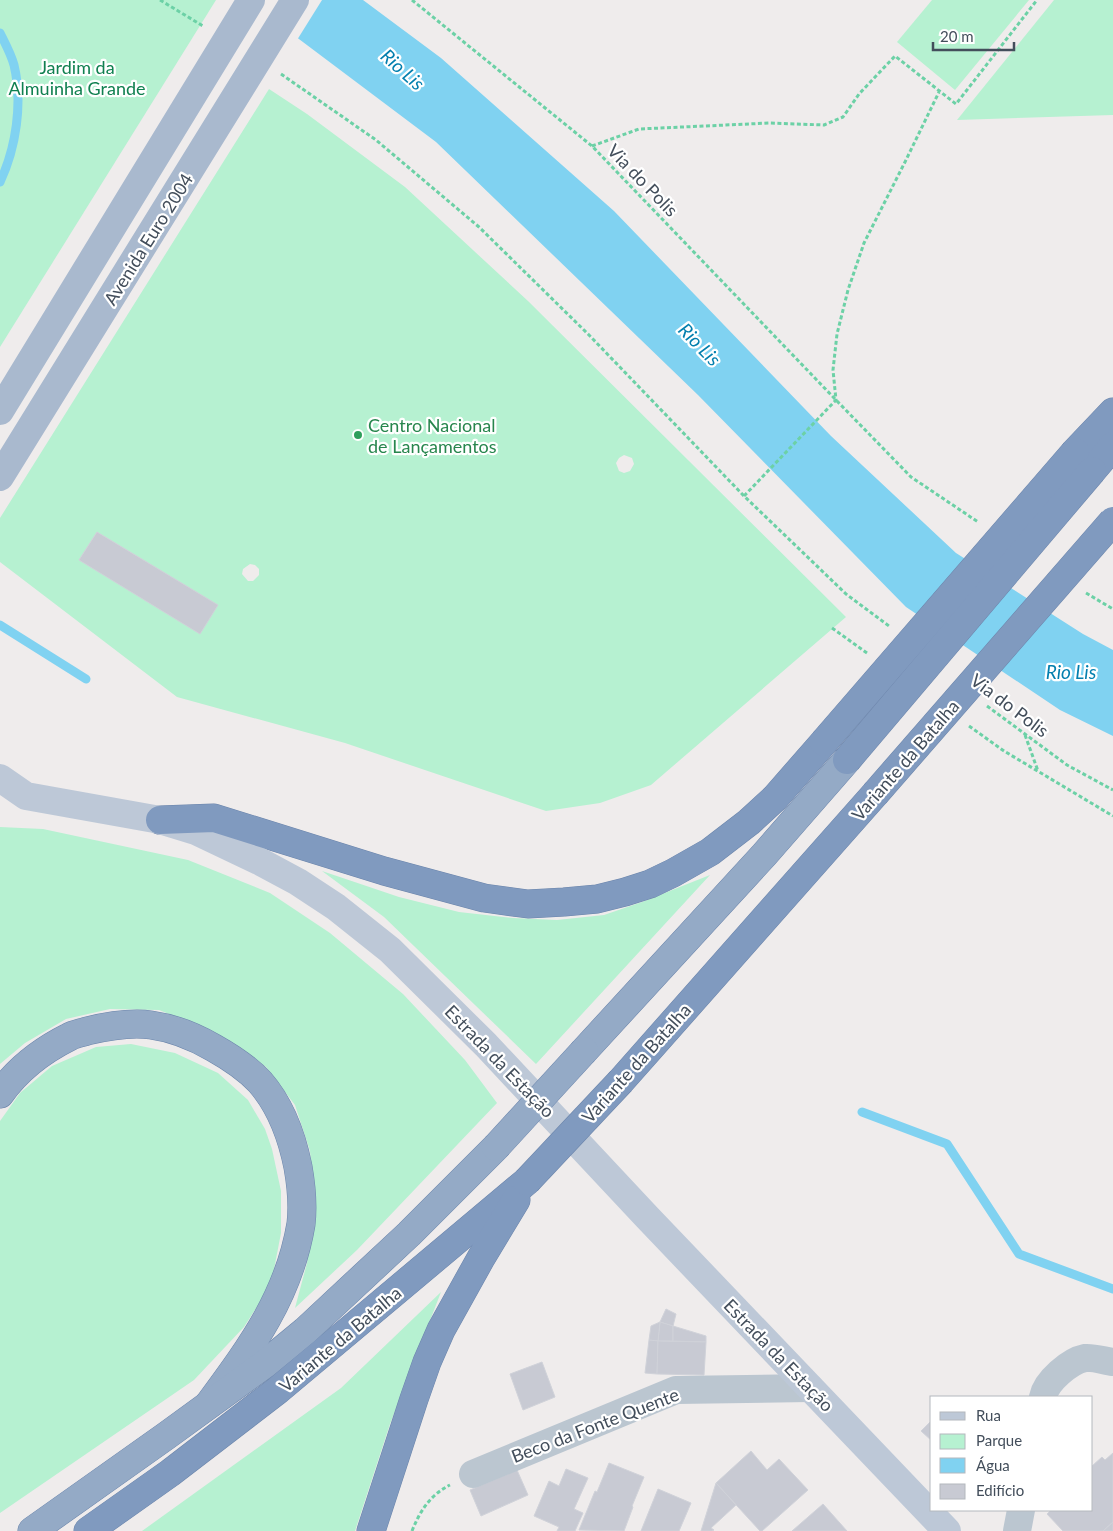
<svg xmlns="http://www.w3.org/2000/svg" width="1113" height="1531" viewBox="0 0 1113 1531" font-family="Lato,sans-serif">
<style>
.green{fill:#b6f1d1;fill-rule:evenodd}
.water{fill:#80d2f1}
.pier{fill:#efecec}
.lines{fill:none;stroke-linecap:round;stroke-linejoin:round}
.stream{stroke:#80d2f1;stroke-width:9}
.building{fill:#c8cad3;stroke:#d0d2d9}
.trunk-casing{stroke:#6b85ab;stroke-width:29}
.motorway-casing{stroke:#6b85ab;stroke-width:29}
.path{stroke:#6cd1a6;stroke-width:3;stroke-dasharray:4 2.5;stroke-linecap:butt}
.minor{stroke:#bbc6d0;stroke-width:28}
.secondary{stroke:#bdc8d7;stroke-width:28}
.trunk{stroke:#94aac6;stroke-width:28}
.motorway{stroke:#809abf;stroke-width:28}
.trunk-bridge-casing{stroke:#6b85ab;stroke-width:29;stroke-linecap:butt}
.motorway-bridge-casing{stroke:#6b85ab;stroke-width:29;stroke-linecap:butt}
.primary-bridge{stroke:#a9b9ce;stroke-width:28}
.trunk-bridge{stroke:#94aac6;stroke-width:28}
.motorway-bridge{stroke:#809abf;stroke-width:28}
.leisure-dot{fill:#2e9e5b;stroke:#fff;stroke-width:2}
.labels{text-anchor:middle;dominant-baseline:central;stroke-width:4.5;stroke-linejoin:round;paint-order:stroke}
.park-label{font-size:18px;fill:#108050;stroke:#fff}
.street-label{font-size:18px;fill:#434e5b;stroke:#fff}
.leisure-label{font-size:18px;fill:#27864d;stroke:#fff;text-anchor:start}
.water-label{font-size:19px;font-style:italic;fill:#037fae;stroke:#fff}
</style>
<rect width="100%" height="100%" fill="#efecec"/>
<g class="green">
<polygon points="0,0 216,0 0,347"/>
<polygon points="932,0 1029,0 955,90 897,42"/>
<polygon points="1054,0 1113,0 1113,115 957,120"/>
<path d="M269 89 307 114 405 187 528 301 846 617 651 785 600 803 546 811 345 743 177 697 0 562V518ZM624 455 632 458 634 464 630 471 624 473 619 471 616 463 619 458ZM97 532 217 605 79 560ZM250 564 255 565 259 569V575L253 581H248L242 574 243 569Z"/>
<polygon points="0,827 43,829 188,860 270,893 330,933 403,994 465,1060 497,1103 357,1250 295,1308 307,1263 315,1214 310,1151 295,1105 266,1067 214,1032 159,1010 110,1009 66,1019 25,1043 0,1064"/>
<polygon points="322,871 399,897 459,912 513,918 557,920 604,915 642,902 710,875 536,1064 384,917"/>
<polygon points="131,1044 175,1053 218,1073 248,1100 265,1129 272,1149 281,1191 281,1233 271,1285 244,1327 194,1380 0,1513 0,1121 20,1093 52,1066 96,1047"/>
<polygon points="441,1292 390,1424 355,1531 142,1531 341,1388"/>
</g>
<polygon class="water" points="247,0 363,0 441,58 614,211 831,436 956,553 1083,634 1113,650 1113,736 1060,710 906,607 698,395 436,142"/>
<polygon class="pier" points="245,0 322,0 297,40"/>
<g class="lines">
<g class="stream">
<path d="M0 33C5 43 11 54 14 65 23 103 16 148 0 182"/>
<polyline points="0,625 86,679"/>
<polyline points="862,1112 947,1144 1019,1254 1113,1289"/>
</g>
</g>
<g class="building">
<polygon points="97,532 218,605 200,634 79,560"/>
<polygon points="666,1309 676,1314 673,1326 660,1322"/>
<polygon points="660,1322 673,1326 673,1341 658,1341"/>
<polygon points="660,1322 658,1341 649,1340 651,1326"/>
<polygon points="673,1326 706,1336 706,1342 673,1341"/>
<polygon points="649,1340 658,1341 657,1374 645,1373"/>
<polygon points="658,1341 706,1342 704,1375 657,1374"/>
<polygon points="542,1362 555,1397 523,1410 510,1374"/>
<polygon points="932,1420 932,1441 921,1431"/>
<polygon points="751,1451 767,1470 779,1459 808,1490 762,1531 760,1531 716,1483"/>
<polygon points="1113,1453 1113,1522 1103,1531 1063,1531 1047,1514 1051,1510 1092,1510 1092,1466 1102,1457 1105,1460"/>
<polygon points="609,1463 644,1477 632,1506 633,1507 624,1531 579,1530 595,1491 597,1492"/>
<polygon points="566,1469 588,1478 574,1509 583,1513 575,1531 557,1531 559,1527 534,1516 549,1481 559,1486"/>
<polygon points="517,1470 528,1495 481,1516 470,1490"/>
<polygon points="716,1483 736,1505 711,1528 714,1530 712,1531 701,1531"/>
<polygon points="658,1489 691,1503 679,1531 641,1531"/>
<polygon points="823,1504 847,1531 792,1531"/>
<polygon points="1113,1522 1113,1531 1103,1531"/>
</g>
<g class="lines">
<g class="trunk-casing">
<g id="trunk">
<polyline points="584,1051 764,855 847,760"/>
<path d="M0 1094C17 1070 43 1050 69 1037 74 1034 81 1033 87 1031 108 1026 130 1022 151 1025 173 1028 195 1037 214 1048 230 1057 247 1068 260 1082 281 1106 292 1137 298 1167 301 1184 303 1207 301 1224 289 1296 251 1347 209 1404"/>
<polyline points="32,1531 166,1436 265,1364 305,1331 409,1234 496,1147"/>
</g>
</g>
<g class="motorway-casing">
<g id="motorway">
<polyline points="1075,452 1113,412"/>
<polyline points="1092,471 1113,446"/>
<polyline points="160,820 214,818 384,871 484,898 528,904 564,902 597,899 625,892 650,884 673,873 710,852 749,822 775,798 824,742"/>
<polyline points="621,1081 875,794"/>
<polyline points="88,1531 170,1473 278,1390 527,1181"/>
<polyline points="371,1531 414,1399 427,1362 441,1330 481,1258 516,1200"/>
</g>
</g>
<g class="path">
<polyline points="160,0 203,26"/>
<polyline points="412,0 592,146 836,400 911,477 978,522"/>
<polyline points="281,74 376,140 479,227 589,335 744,496 846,594 889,626"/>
<polyline points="592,146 639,129 770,123 824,125 843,117 859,94 895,56 956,104 1037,0"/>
<polyline points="744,496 836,400 833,370 837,334 848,290 864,243 905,162 939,92"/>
<polyline points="1086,593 1113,609"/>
<polyline points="832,628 867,653"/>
<polyline points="987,706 1067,765 1113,790"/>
<polyline points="969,726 1004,751 1113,816"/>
<polyline points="1025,735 1038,771"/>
<path d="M412 1531C420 1511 430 1495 450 1485"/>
</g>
<g class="minor">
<path d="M1043 1397C1046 1381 1070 1361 1085 1358 1093 1357 1105 1361 1113 1362"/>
<polyline points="473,1474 676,1390 810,1388"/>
<polyline points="1017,1531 1021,1510"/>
</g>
<polyline class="secondary" points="0,778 26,796 160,820 196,831 259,861 298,882 336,907 390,950 486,1045 647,1217 947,1531"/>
<use href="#trunk" class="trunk"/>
<use href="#motorway" class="motorway"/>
<g class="trunk-bridge-casing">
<polyline id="trunk-bridge" points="496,1147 584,1051"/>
</g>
<g class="motorway-bridge-casing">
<g id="motorway-bridge">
<polyline points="824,742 1075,452"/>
<polyline points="847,760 1092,471"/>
<polyline points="875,794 1113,521"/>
<polyline points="527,1181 621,1081"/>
</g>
</g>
<g class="primary-bridge">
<polyline points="0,411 251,0"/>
<polyline points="0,477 295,0"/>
</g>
<use href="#trunk-bridge" class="trunk-bridge"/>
<use href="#motorway-bridge" class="motorway-bridge"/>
</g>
<circle class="leisure-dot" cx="358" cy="435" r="5"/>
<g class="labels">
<g class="park-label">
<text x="77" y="67">Jardim da<tspan x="77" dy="21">Almuinha Grande</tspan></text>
</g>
<g class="street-label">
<text transform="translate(643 180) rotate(46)">Via do Polis</text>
<text transform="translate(148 239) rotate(-58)">Avenida Euro 2004</text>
<text transform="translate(1010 705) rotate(37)">Via do Polis</text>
<text transform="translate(905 760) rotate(-49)">Variante da Batalha</text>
<text transform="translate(500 1061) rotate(46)">Estrada da Estação</text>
<text transform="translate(636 1063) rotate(-48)">Variante da Batalha</text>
<text transform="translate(340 1339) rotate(-40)">Variante da Batalha</text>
<text transform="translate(779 1355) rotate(46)">Estrada da Estação</text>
<text transform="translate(595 1425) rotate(-21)">Beco da Fonte Quente</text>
</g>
<g class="leisure-label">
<text x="368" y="425">Centro Nacional<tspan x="368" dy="21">de Lançamentos</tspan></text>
</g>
<g class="water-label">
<text transform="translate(403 69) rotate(42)">Rio Lis</text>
<text transform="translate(700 344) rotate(46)">Rio Lis</text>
<text x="1071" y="671">Rio Lis</text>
</g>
</g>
<rect x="930" y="1396" width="162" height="115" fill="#ffffff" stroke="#b4b8bd"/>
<rect x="940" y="1412" width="25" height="8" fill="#bdc8d7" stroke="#b4b8bd"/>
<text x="976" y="1421" font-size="15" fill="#434e5b">Rua</text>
<rect x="940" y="1434" width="25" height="15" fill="#b6f1d1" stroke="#b4b8bd"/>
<text x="976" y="1446" font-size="15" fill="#434e5b">Parque</text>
<rect x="940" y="1458" width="25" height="15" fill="#80d2f1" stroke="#b4b8bd"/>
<text x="976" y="1471" font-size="15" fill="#434e5b">Água</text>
<rect x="940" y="1484" width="25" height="15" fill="#c8cad3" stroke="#b4b8bd"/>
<text x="976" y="1496" font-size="15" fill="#434e5b">Edifício</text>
<path d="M933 42v8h81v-8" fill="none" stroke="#434e5b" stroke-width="2.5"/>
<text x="940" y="42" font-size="15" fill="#434e5b" stroke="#ffffff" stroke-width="4" paint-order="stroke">20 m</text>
</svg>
